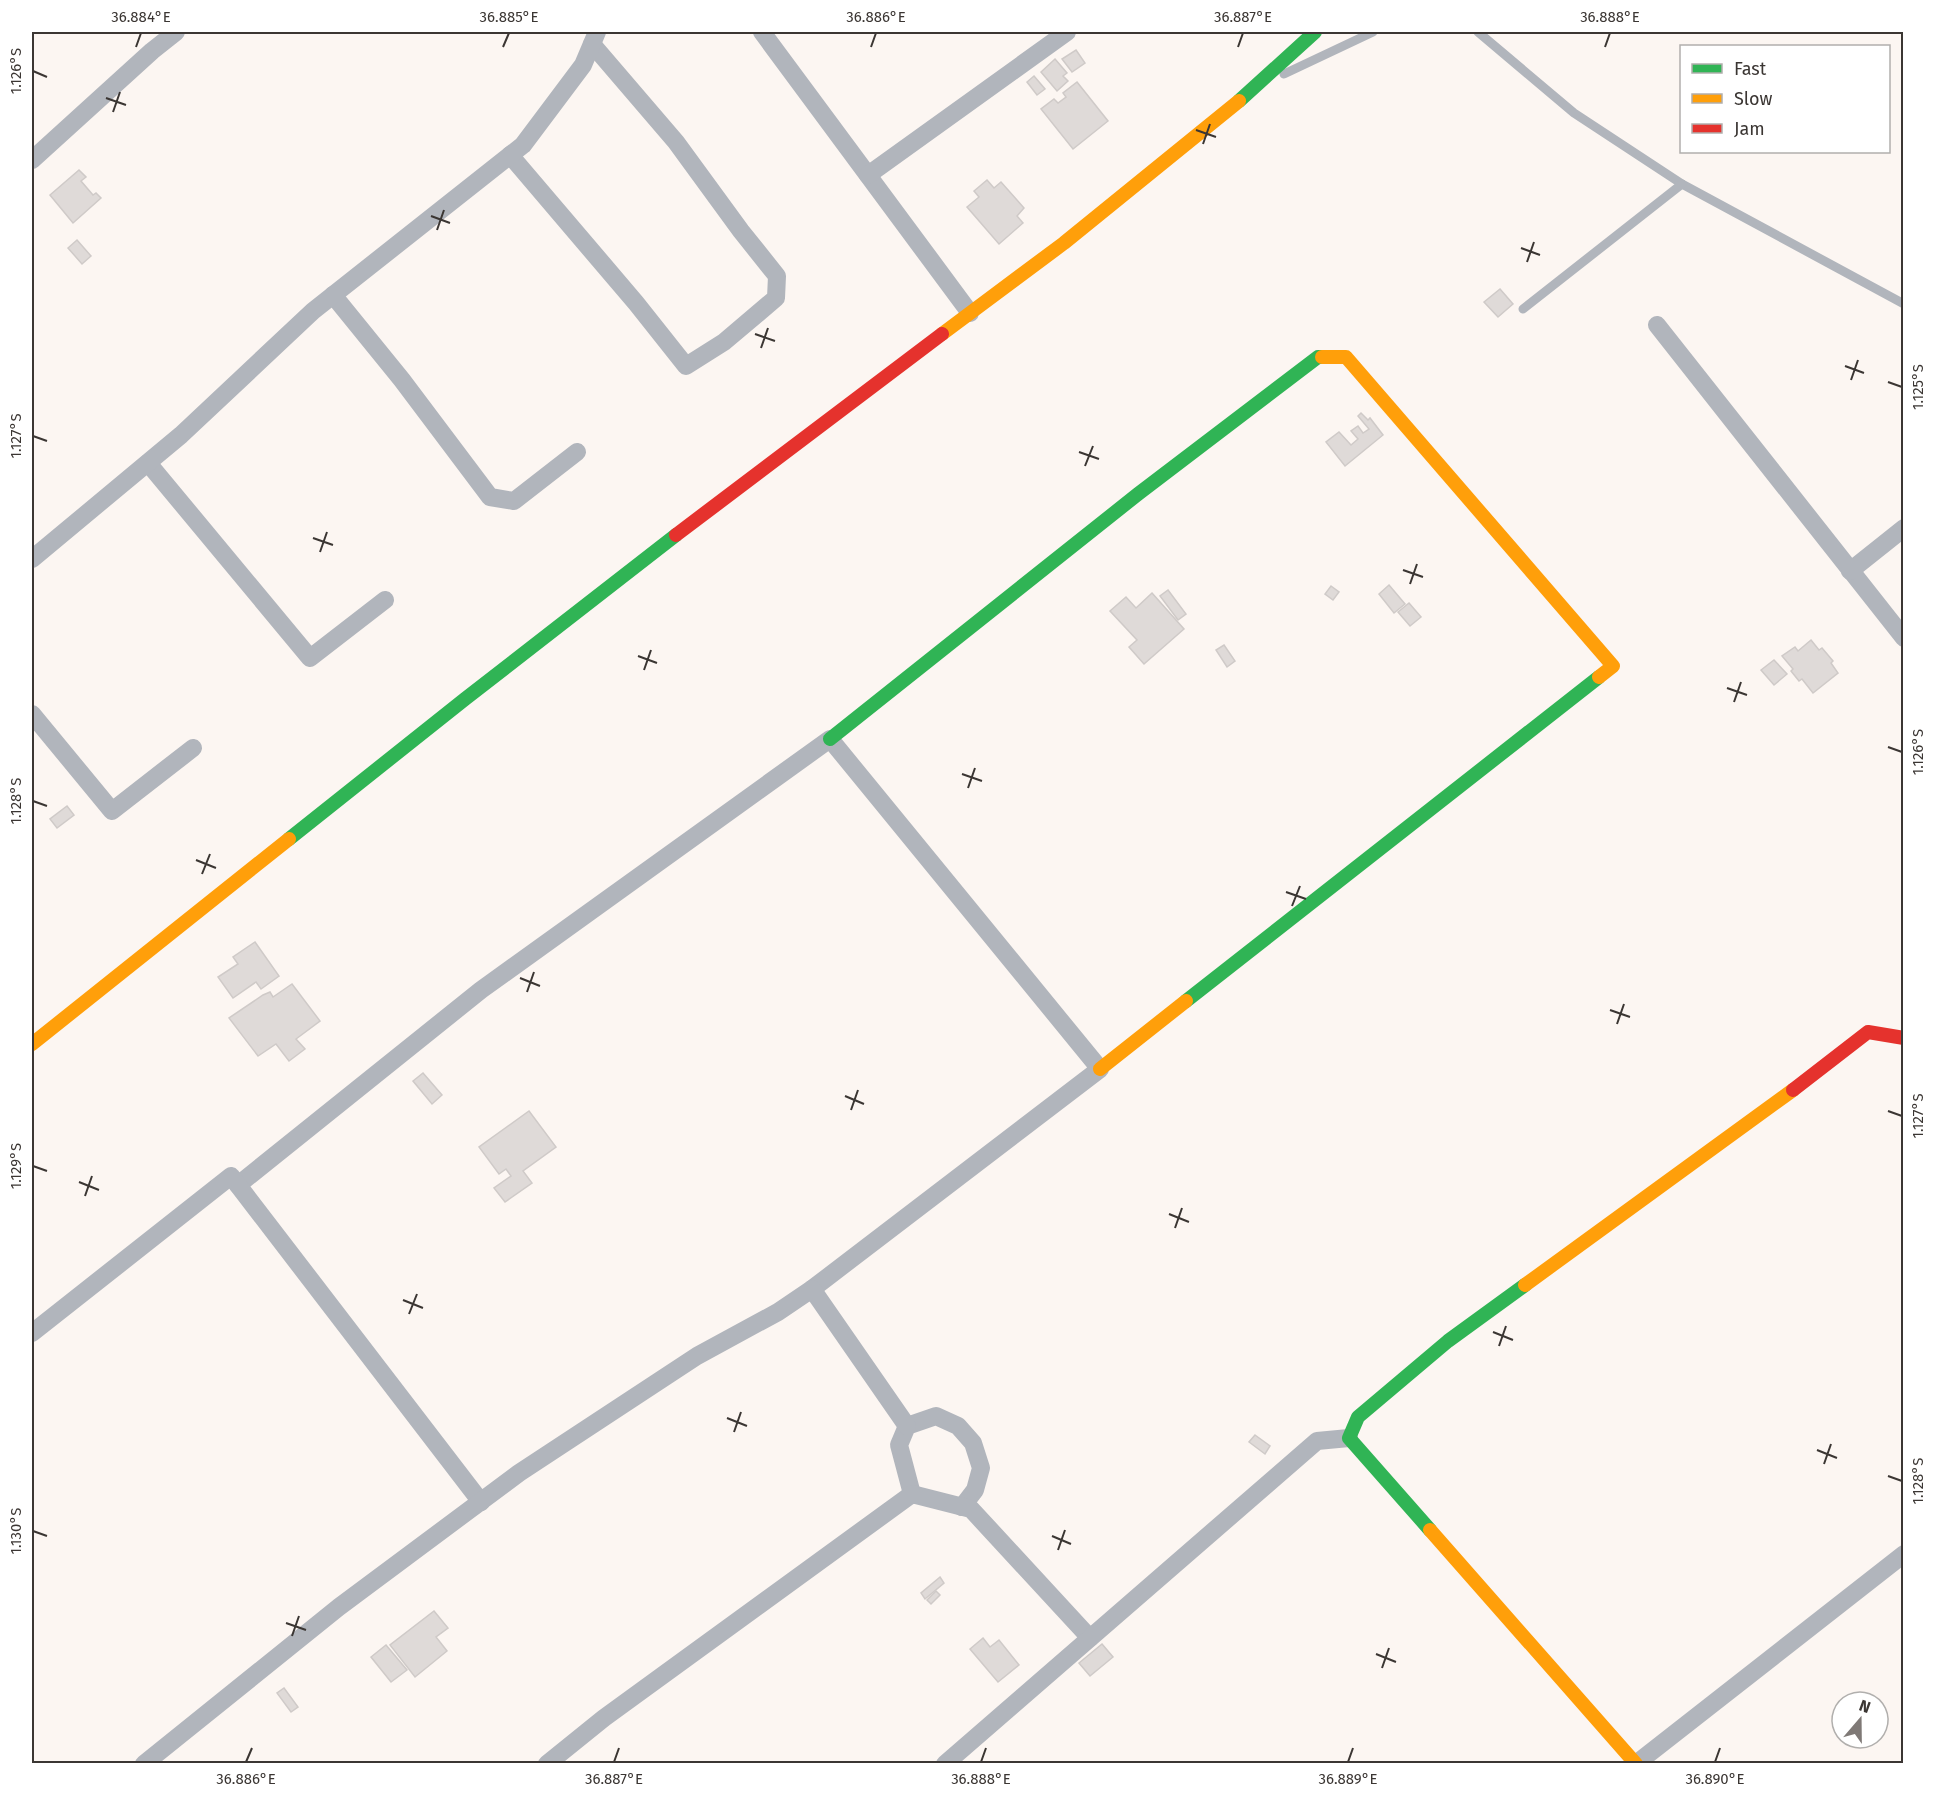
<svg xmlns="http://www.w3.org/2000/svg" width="1935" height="1795" viewBox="0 0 1935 1795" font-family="'Fira Sans',sans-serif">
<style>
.building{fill:#dfdad8;stroke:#cfcac8;stroke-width:1.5}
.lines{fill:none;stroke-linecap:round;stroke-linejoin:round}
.lane{stroke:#b1b5bc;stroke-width:9}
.street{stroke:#b1b5bc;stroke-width:18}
.fast{stroke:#30b455;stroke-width:14}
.slow{stroke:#ff9f0a;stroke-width:14}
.jam{stroke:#e5322d;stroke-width:14}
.ticks{fill:none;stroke:#3b3633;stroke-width:2}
.neatline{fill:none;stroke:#3b3633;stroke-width:2}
.ticks-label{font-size:15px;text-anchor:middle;fill:#3b3633}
</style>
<rect width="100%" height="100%" fill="#fcf6f2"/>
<g class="building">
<polygon points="1076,50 1085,63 1072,72 1062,59"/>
<polygon points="1055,59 1067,73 1063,76 1068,81 1057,91 1041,72"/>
<polygon points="1034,76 1045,89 1037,95 1027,82"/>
<polygon points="1077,82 1108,121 1073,149 1041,109 1054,99 1058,103 1066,97 1063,93"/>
<polygon points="79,170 86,177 81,181 93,195 96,193 101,198 73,223 50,195"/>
<polygon points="987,180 994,188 1001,182 1024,208 1017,216 1023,223 999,244 967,207 979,197 974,191"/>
<polygon points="77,240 91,256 82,264 68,248"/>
<polygon points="1500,289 1513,304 1498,317 1484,302"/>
<polygon points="1361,413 1368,420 1370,418 1383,435 1345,466 1326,442 1339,432 1351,445 1358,439 1351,431 1358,426 1363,433 1369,429 1358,416"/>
<polygon points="1389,585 1405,604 1394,613 1379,594"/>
<polygon points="1331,586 1339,592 1333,600 1325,594"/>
<polygon points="1168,590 1186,614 1178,620 1160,596"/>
<polygon points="1152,593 1184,629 1144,664 1129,647 1137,640 1110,611 1126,597 1136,608"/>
<polygon points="1409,603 1421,617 1410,626 1398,612"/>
<polygon points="1811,640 1819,650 1822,648 1833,661 1831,663 1838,673 1813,693 1802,679 1799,681 1791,671 1793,669 1782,656 1795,647 1798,651"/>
<polygon points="1224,645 1235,661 1227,667 1216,650"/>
<polygon points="1774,660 1787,674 1774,685 1761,670"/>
<polygon points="67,806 74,815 57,828 50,819"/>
<polygon points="255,942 279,976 261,989 256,982 233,998 218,977 238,964 233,957"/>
<polygon points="292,984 320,1021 296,1039 305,1049 289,1061 276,1044 258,1056 229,1018 263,995 270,992 273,997"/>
<polygon points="423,1073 442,1095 432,1104 413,1081"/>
<polygon points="529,1111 556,1147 523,1171 532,1183 505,1202 494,1188 511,1176 506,1169 499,1174 479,1147"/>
<polygon points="1255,1435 1270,1446 1265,1454 1249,1442"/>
<polygon points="940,1577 944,1583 925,1599 921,1593"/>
<polygon points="936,1591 940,1595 931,1604 927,1600"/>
<polygon points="434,1611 448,1628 436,1637 447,1651 415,1677 390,1645"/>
<polygon points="983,1638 990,1647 999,1640 1019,1665 998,1682 970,1649"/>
<polygon points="1102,1644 1113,1657 1090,1676 1079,1663"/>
<polygon points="386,1645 407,1670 391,1682 371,1657"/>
<polygon points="284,1688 298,1707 291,1712 277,1693"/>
</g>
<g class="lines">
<g class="lane">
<polyline points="1478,32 1574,113 1682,184 1904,304"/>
<polyline points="1284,74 1373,32"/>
<polyline points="1523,309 1682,184"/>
</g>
<g class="street">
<polyline points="762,32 970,313"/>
<polyline points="510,155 636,303 686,366 724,342 776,298 777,276 741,231 676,142 592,44"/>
<polyline points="32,160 152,51 176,32"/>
<polyline points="868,175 1067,32"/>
<polyline points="333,295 402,380 490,497 514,501 577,452"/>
<polyline points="1657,325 1904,638"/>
<polyline points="148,463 310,658 385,600"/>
<polyline points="32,559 181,435 313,311 523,145 583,65 597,32"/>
<polyline points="1850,571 1904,528"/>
<polyline points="32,714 112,811 193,748"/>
<polyline points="238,1185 481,990 830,739 1100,1069 812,1289"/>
<polyline points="32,1333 231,1176 481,1502"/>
<polyline points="912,1494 899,1445 907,1426 936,1416 958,1426 973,1443 981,1468 975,1490 962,1507"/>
<polyline points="1637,1763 1904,1554"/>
<polyline points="144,1764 339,1607 519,1473 697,1356 778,1312 812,1289 907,1426"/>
<polyline points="547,1764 604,1718 912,1494 971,1509 1090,1638"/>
<polyline points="945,1764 1317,1441 1349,1438"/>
</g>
<g class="fast">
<polyline points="1239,101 1315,32"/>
<polyline points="830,739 1138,494 1318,357 1322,357"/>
<polyline points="289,839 465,699 676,535"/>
<polyline points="1186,1001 1599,677"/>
<polyline points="1430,1530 1349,1438 1358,1417 1448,1341 1525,1285"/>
</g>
<g class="slow">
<polyline points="942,334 1064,243 1239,101"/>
<polyline points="1322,357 1346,357 1613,666 1599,677"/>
<polyline points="32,1044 289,839"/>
<polyline points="1100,1069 1186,1001"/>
<polyline points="1525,1285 1793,1090"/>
<polyline points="1430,1530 1636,1764"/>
</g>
<g class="jam">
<polyline points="676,535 942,334"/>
<polyline points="1793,1090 1868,1032 1904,1038"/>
</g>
</g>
<path class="ticks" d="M136 47 141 33M503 47 509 33M871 47 876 33M1238 47 1243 33M1605 47 1610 33M33 71 47 77M106 98 126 105M113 112 120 92M1196 130 1216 137M1203 144 1210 124M431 216 450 223M437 230 444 210M1521 248 1540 255M1527 262 1534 242M755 334 775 341M761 348 768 328M1845 366 1864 373M1851 380 1858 360M1888 382 1902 387M33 436 47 441M1079 452 1099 459M1085 466 1093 446M313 538 333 545M320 552 327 532M1403 570 1423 577M1410 584 1417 564M638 656 657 663M644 670 651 650M1727 688 1747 695M1734 702 1741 682M1888 747 1902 752M962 774 982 781M968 788 975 768M33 801 47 806M196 860 216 868M202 874 210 854M1286 892 1306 899M1292 906 1300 886M520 978 540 986M527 992 534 972M1610 1010 1630 1017M1617 1024 1624 1004M845 1096 864 1104M851 1110 858 1090M1888 1111 1902 1116M33 1166 47 1171M79 1182 99 1190M85 1196 92 1176M1169 1214 1189 1222M1175 1228 1182 1208M403 1300 423 1308M409 1314 417 1294M1493 1332 1513 1340M1499 1346 1506 1326M727 1418 747 1426M734 1432 741 1412M1817 1450 1837 1458M1824 1464 1831 1444M1888 1476 1902 1481M33 1531 47 1536M1052 1536 1071 1544M1058 1550 1065 1530M286 1623 306 1630M292 1636 299 1616M1376 1654 1396 1662M1382 1668 1389 1648M246 1762 252 1748M614 1762 619 1748M981 1762 986 1748M1348 1762 1353 1748M1715 1762 1720 1748"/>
<rect width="1935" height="1795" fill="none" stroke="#ffffff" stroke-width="66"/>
<rect x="1680" y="45" width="210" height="108" fill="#ffffff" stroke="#b1afad" stroke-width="1.5"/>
<rect x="1692" y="64" width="30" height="9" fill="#30b455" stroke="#b1afad" stroke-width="1.5"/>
<text x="1734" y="75" font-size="18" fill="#3b3633">Fast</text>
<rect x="1692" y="94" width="30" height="9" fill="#ff9f0a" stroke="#b1afad" stroke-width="1.5"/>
<text x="1734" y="105" font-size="18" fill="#3b3633">Slow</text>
<rect x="1692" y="124" width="30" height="9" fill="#e5322d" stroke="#b1afad" stroke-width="1.5"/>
<text x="1734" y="135" font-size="18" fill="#3b3633">Jam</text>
<g transform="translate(1860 1720) rotate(20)"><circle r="28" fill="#ffffff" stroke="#b1afad" stroke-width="1.5"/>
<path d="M0-4.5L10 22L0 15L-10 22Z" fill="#7f7976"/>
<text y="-9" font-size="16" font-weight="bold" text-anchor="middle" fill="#3b3633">N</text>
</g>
<rect x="33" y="33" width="1869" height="1729" class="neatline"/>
<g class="ticks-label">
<text x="141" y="22">36.884°E</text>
<text x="509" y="22">36.885°E</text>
<text x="876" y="22">36.886°E</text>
<text x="1243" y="22">36.887°E</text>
<text x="1610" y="22">36.888°E</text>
<text transform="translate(16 71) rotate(-90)" y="5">1.126°S</text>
<text transform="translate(1918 387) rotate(-90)" y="5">1.125°S</text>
<text transform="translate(16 436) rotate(-90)" y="5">1.127°S</text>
<text transform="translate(1918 752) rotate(-90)" y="5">1.126°S</text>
<text transform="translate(16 801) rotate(-90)" y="5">1.128°S</text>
<text transform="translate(1918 1116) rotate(-90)" y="5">1.127°S</text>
<text transform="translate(16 1166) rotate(-90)" y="5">1.129°S</text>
<text transform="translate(1918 1481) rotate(-90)" y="5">1.128°S</text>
<text transform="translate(16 1531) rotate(-90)" y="5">1.130°S</text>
<text x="246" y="1784">36.886°E</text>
<text x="614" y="1784">36.887°E</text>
<text x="981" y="1784">36.888°E</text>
<text x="1348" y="1784">36.889°E</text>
<text x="1715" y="1784">36.890°E</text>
</g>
</svg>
